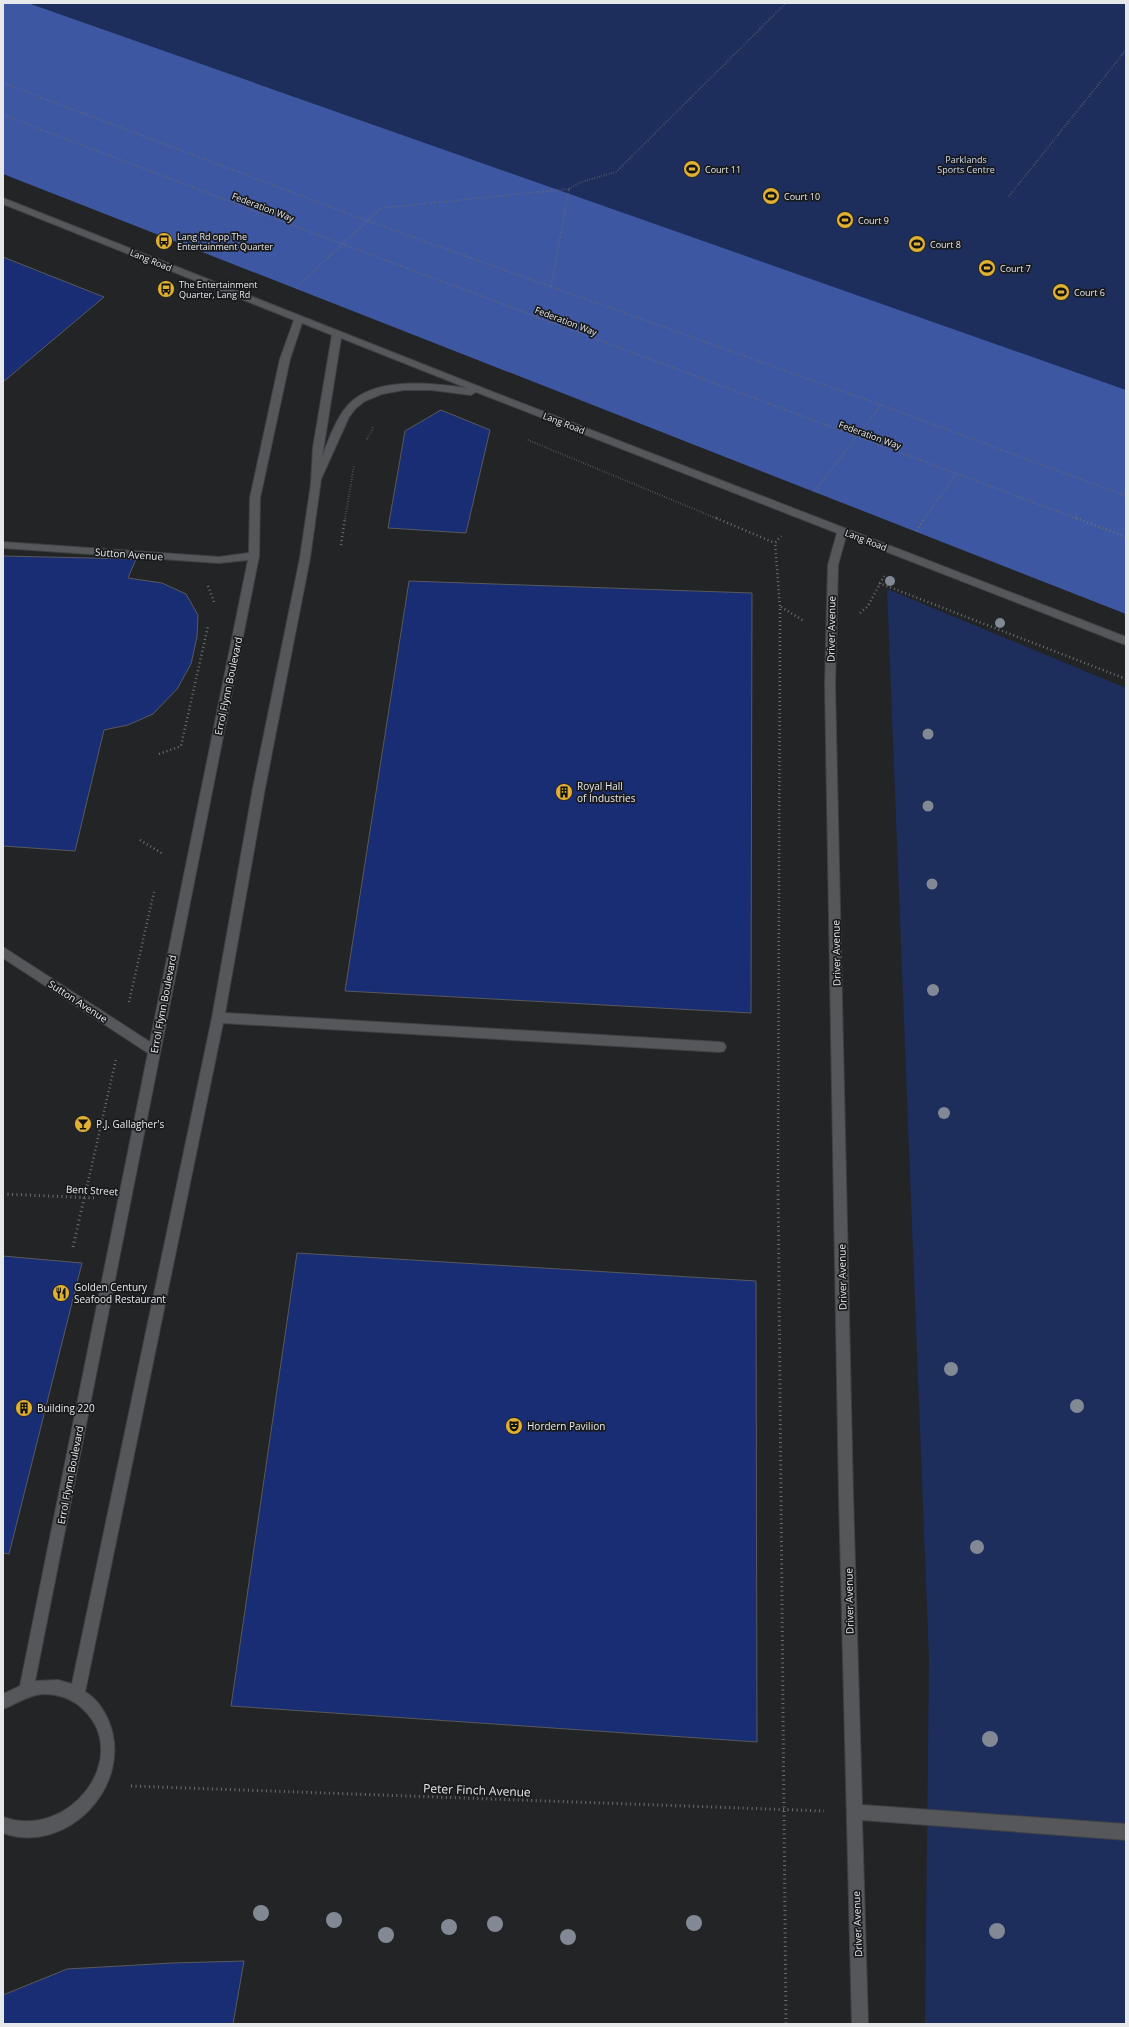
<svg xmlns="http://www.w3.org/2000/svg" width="1129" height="2027" viewBox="0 0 1129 2027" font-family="'Open Sans',sans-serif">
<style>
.green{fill:#1d2d5c}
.forest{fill:#3d57a2}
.building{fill:#192d74;stroke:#58595c}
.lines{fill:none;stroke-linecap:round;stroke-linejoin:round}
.minor-casing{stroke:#414244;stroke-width:2}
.path-far2{stroke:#6d6f71;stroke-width:2;stroke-dasharray:0.5 2;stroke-linecap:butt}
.path-far1{stroke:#6d6f71;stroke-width:2.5;stroke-dasharray:1 3;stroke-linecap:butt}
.path{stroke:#6d6f71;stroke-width:3;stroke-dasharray:1 3.5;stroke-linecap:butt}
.minor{fill:#56575b;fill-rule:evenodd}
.tree{fill:#828894}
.labels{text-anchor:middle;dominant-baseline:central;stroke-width:3.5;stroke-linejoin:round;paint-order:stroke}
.far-park-label{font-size:9px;fill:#d0d9ee;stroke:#191a1d}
.far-poi-label{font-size:9px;fill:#e7e8ea;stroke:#191a1d;text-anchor:start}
.far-street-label{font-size:9px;fill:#e7e8ea;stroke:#191a1d}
.street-label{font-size:10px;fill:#e7e8ea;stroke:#191a1d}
.poi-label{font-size:10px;fill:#e7e8ea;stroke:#191a1d;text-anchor:start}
.near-street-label{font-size:12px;fill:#e7e8ea;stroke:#191a1d}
</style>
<rect width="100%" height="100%" fill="#222426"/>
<g class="green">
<polygon points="28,3 1126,3 1126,391"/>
<polygon points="887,589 1126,688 1126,2024 925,2024 929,1659"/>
</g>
<polygon class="forest" points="3,3 28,3 1126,390 1126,614 3,174"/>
<g class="building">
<polygon points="3,257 104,297 3,382"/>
<polygon points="441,410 490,430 466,533 388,528 405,431"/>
<polygon points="3,556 136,559 128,578 162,583 186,594 198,615 197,637 191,664 177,689 153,714 128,725 104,730 75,851 3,846"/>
<polygon points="409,581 752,593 751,1013 345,991"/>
<polygon points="297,1253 756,1281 757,1742 231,1706"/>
<polygon points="3,1256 82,1263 9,1554 3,1553"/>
<polygon points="244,1961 233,2024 3,2024 3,1995 67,1969 172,1963"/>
</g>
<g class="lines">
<g class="minor-casing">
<path id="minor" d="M3 198 493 392 1126 637V645L846 536 838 565 835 685 853 1495 862 1805 1126 1824V1840L862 1820 868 2024H852L839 1495 825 685 828 565 837 533 476 392 471 395 431 390H404L382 394 365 401 356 408 349 417 321 479 310 558 265 788 225 1013 720 1042 724 1043 726 1047 724 1051 720 1052 223 1023 85 1692C96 1698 104 1710 109 1722 134 1785 67 1856 3 1833V1817C68 1841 133 1758 84 1710 72 1698 59 1694 43 1694 28 1695 16 1704 3 1709V1694L20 1686 148 1053 3 958V947L150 1042 248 560 219 563 3 548V542L219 557 249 553 250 498 280 359 294 320 3 204ZM302 323 332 335 313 448 311 484 300 558 253 788 212 1018 72 1684 58 1680 35 1681 259 556 260 498 290 359ZM341 338 467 388C433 383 376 376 349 404 336 418 329 439 322 457Z"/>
</g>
<g class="path-far2">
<polyline points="3,83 368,221 881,405 1126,496"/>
<polyline points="3,115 342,244 1078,519"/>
<polyline points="1009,196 1126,50"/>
<polyline points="551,287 569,189 581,182 616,172 786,3"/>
<polyline points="296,288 381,208 569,189"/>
<polyline points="367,439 374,426"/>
<polyline points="528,440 718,519"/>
<polyline points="814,492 881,405"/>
<polyline points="345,519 354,466"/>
<polyline points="924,519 956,474"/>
</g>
<g class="path-far1">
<polyline points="716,518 775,543"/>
<polyline points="1076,518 1126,537"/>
<polyline points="916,531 925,518"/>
<polyline points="341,545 345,518"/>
<polyline points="879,583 1126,679"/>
<polyline points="208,586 214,602"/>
<polyline points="781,607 804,621"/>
<polyline points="860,613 868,606 884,576"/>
<polyline points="159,754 181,746 208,626"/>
<polyline points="140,840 163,854"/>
<polyline points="129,1002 154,892"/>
<polyline points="88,1182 116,1059"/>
<polyline points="778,1182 780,607 775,543 781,536"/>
</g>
<g class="path">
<polyline points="778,1181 786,2024"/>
<polyline points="3,1194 94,1198"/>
<polyline points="73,1247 88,1181"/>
<polyline points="131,1786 824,1811"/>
</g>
<use href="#minor" class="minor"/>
</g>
<g class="tree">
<circle cx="890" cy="581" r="5"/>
<circle cx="1000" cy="623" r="5"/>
<circle cx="928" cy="734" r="5.5"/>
<circle cx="928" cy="806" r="5.5"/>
<circle cx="932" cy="884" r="5.5"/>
<circle cx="933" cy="990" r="6"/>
<circle cx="944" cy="1113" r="6"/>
<circle cx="951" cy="1369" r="7"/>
<circle cx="1077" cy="1406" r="7"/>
<circle cx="977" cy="1547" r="7"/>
<circle cx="990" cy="1739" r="8"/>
<circle cx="261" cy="1913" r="8"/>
<circle cx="334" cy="1920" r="8"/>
<circle cx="694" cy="1923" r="8"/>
<circle cx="495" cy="1924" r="8"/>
<circle cx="449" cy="1927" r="8"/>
<circle cx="997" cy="1931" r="8"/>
<circle cx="386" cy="1935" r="8"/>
<circle cx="568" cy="1937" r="8"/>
</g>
<defs>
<g id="stadium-disc" transform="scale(0.9)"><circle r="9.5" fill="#dfb034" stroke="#191a1d"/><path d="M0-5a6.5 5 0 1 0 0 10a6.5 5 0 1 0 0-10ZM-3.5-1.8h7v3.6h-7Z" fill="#111"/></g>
<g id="bus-disc" transform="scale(0.9)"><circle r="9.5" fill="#dfb034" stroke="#191a1d"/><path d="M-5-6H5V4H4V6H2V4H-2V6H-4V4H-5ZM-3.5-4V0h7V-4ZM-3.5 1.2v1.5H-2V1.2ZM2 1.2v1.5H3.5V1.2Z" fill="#111"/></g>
<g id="building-disc" transform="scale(0.9)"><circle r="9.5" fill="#dfb034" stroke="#191a1d"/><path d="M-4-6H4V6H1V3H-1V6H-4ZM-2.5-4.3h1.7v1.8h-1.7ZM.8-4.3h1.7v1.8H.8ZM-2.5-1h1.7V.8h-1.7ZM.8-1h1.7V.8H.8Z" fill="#111"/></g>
<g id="bar-disc" transform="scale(0.9)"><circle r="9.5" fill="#dfb034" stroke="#191a1d"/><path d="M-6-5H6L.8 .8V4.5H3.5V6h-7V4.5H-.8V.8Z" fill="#111"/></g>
<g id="restaurant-disc" transform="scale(0.9)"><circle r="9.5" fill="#dfb034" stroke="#191a1d"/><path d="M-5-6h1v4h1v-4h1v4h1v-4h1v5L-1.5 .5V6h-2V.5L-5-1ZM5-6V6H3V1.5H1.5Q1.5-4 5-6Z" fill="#111"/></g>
<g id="theatre-disc" transform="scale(0.9)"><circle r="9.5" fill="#dfb034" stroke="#191a1d"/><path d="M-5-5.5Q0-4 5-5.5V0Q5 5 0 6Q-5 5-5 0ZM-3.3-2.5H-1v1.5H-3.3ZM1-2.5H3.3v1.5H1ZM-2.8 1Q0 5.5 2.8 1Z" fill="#111"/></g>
</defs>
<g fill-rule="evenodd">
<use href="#stadium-disc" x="692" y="169"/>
<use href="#stadium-disc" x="771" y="196"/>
<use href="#stadium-disc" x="845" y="220"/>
<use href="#bus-disc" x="164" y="241"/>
<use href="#stadium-disc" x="917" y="244"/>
<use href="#stadium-disc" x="987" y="268"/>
<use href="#bus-disc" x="166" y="289"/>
<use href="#stadium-disc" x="1061" y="292"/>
<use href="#building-disc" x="564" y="792"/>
<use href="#bar-disc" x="83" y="1124"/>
<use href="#restaurant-disc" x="61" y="1293"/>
<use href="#building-disc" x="24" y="1408"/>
<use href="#theatre-disc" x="514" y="1426"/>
</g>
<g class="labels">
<g class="far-park-label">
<text x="966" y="159">Parklands<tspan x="966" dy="10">Sports Centre</tspan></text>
</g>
<g class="far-poi-label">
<text x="705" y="169">Court 11</text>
<text x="784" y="196">Court 10</text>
<text x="858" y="220">Court 9</text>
<text x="177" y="236">Lang Rd opp The<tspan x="177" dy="10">Entertainment Quarter</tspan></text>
<text x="930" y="244">Court 8</text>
<text x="1000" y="268">Court 7</text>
<text x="179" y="284">The Entertainment<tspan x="179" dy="10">Quarter, Lang Rd</tspan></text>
<text x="1074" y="292">Court 6</text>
</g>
<g class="far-street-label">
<text transform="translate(263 207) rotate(21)">Federation Way</text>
<text transform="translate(151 260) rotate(22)">Lang Road</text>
<text transform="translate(566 321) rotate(21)">Federation Way</text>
<text transform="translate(564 423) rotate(21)">Lang Road</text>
<text transform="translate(870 435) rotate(20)">Federation Way</text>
<text transform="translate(866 540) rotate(21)">Lang Road</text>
</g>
<g class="street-label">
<text transform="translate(129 554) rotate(4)">Sutton Avenue</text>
<text transform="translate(831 629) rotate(-89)">Driver Avenue</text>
<text transform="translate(228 686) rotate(-78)">Errol Flynn Boulevard</text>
<text transform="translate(836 953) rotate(-91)">Driver Avenue</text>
<text transform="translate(78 1001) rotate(33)">Sutton Avenue</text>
<text transform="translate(163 1004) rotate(-79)">Errol Flynn Boulevard</text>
<text transform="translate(92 1190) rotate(3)">Bent Street</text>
<text transform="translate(842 1277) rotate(-91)">Driver Avenue</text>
<text transform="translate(70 1475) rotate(-79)">Errol Flynn Boulevard</text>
<text transform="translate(849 1601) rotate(-91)">Driver Avenue</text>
<text transform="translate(857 1924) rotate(-92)">Driver Avenue</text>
</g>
<g class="poi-label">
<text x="577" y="786">Royal Hall<tspan x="577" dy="12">of Industries</tspan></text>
<text x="96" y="1124">P.J. Gallagher's</text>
<text x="74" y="1287">Golden Century<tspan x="74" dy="12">Seafood Restaurant</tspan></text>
<text x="37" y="1408">Building 220</text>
<text x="527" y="1426">Hordern Pavilion</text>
</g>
<g class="near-street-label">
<text transform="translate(477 1790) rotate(2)">Peter Finch Avenue</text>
</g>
</g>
<rect width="1129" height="2027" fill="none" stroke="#e7e8ea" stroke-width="8"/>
</svg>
